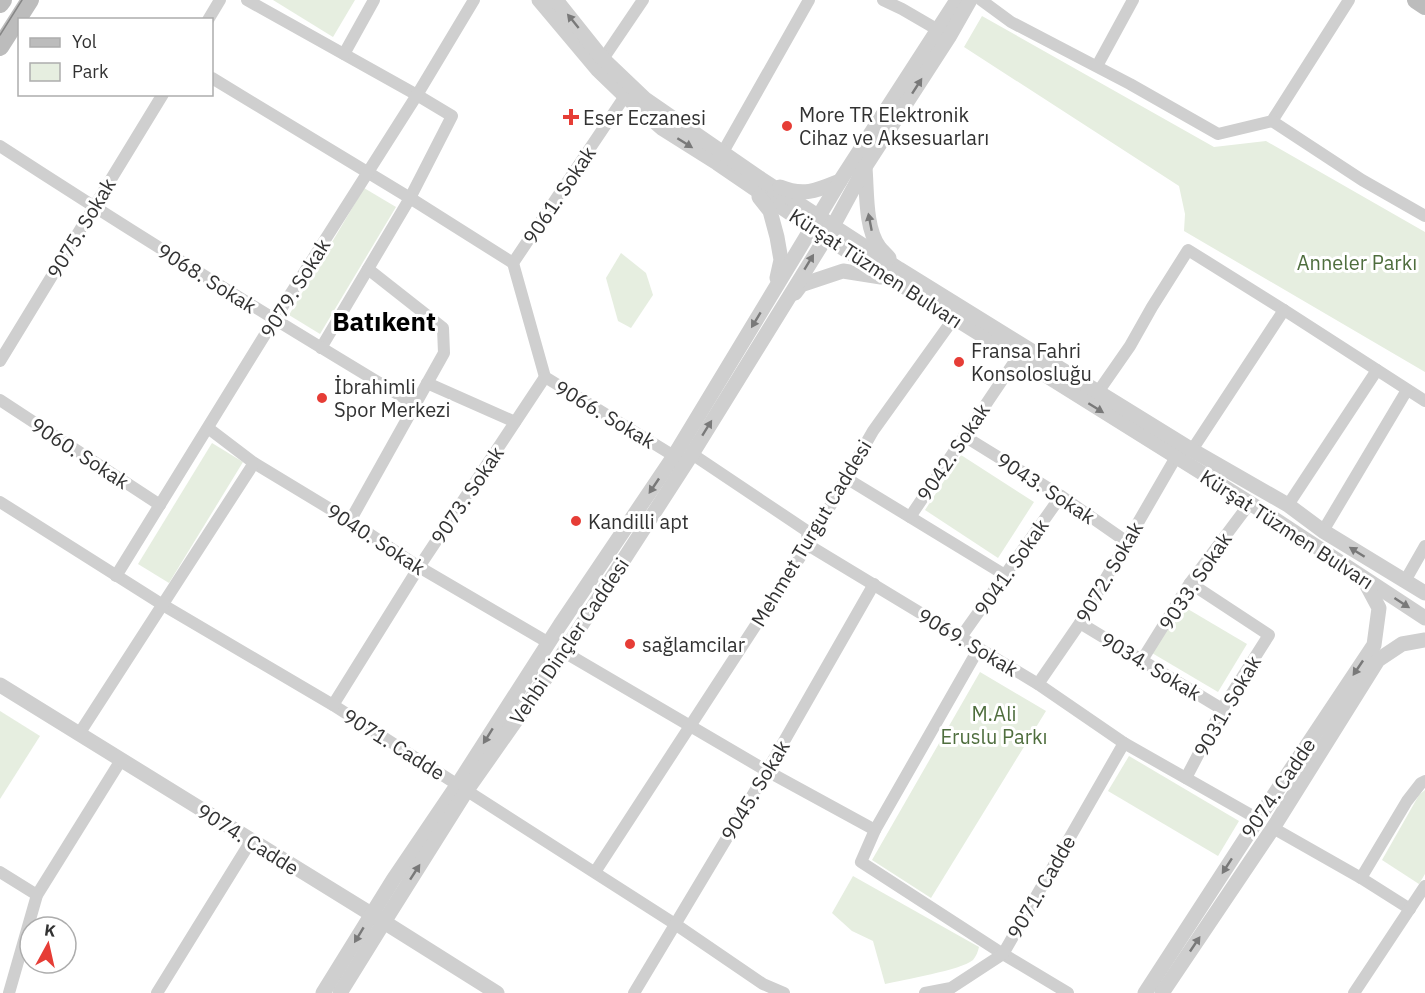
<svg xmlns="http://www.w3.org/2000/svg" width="1425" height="993" viewBox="0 0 1425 993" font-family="'IBM Plex Sans',sans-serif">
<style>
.green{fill:#e6eee0}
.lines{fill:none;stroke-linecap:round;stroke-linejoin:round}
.minor{stroke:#cfcfcf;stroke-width:12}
.tertiary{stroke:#cfcfcf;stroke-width:15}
.secondary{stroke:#bcbcbc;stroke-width:18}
.tram{stroke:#878787;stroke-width:1.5}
.oneway{fill:#797979}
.poi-dot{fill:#e63d36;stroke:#fff;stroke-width:2}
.labels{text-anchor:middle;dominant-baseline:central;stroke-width:6;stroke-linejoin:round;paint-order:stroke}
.poi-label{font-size:20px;fill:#323232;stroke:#fff;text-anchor:start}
.street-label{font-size:20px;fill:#323232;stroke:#fff}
.park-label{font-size:20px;fill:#4f6e3e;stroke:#fff}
.district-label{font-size:26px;font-weight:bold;fill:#000;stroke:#fff}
</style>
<rect width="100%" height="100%" fill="#fff"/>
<g class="green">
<polygon points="273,0 355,0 333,37"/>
<polygon points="982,16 1214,147 1266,141 1425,232 1425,372 1184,231 1185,214 1179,186 964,47"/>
<polygon points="364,188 396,207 320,334 289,315"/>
<polygon points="621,253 646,273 653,295 631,328 618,321 606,278"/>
<polygon points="212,443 243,462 169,583 138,564"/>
<polygon points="961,455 1034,502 998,558 925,510"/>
<polygon points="1181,605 1247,644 1218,692 1152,653"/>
<polygon points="980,672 1046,711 931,898 872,860"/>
<polygon points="0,711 40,736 0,799"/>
<polygon points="1129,756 1239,821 1218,856 1108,791"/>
<polygon points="1425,790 1425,874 1419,884 1382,860 1419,795"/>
<path d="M853 876 979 947C978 952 976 956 973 960 962 970 902 980 885 984L873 941 852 931 832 913Z"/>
</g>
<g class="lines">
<g class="minor">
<polyline points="247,0 417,95 452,116 410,198 321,348"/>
<polyline points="883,0 902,9 945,34"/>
<polyline points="981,0 1011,22 1130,84 1218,134 1272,121 1349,0"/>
<polyline points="208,20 220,0"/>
<polyline points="344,54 374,0"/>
<polyline points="603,59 643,0"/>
<polyline points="1097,66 1133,0"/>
<polyline points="212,78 410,198 513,263"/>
<polyline points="1272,121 1362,180 1425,216"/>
<path d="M0 146C137 235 276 321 416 405"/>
<polyline points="723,152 809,0"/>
<polyline points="513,263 545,377 674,456"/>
<polyline points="513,263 625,96"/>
<polyline points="0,361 163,94"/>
<polyline points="427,383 515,422"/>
<polyline points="1098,392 1130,346 1152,307 1188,250 1284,310 1425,401"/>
<polyline points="0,400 160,505"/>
<polyline points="208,428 254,463 350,521 419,567 549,643"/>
<polyline points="964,436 1061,496 1127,542"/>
<polyline points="1192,450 1284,310"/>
<polyline points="692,454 807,531 808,545 1038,684 1124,743 1258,819"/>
<polyline points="846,478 1005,575"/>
<polyline points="0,502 163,605 333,705 675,924 763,984 784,993"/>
<polyline points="1288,505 1377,370"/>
<polyline points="910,517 1017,358"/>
<polyline points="350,521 444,353 443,328 368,269"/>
<polyline points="1323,531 1407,390"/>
<polyline points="116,576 274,320 417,95 474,0"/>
<polyline points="1405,581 1425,546"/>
<polyline points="1080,623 1222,709"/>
<polyline points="961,637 1061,496"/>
<polyline points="979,648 875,830 861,862 1003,954 1068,993"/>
<polyline points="564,652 767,771 875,830"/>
<polyline points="1142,660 1190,583 1250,503"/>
<polyline points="1038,684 1080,623 1176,457"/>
<polyline points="333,705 419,567 545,377"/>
<polyline points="79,734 254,463"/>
<polyline points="1186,778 1222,709 1269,635 1190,583"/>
<polyline points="1273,828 1361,878 1410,909"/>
<polyline points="0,872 37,895"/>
<polyline points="595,872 808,545 873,431 954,318"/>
<polyline points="1361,878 1407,801 1421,783 1425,781"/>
<polyline points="9,993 37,895 121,760"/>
<polyline points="157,993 251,841"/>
<polyline points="634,993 767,771 874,584"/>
<polyline points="925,993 951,988 1003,954 1124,743"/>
<polyline points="1354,993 1425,886"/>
</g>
<g class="tertiary">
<polyline points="539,0 597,69 625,96 663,129 717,163 825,237 1250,503 1425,618"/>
<polyline points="556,0 603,59 645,99 761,179 899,269 1192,450 1288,505 1323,531 1425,593"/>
<path d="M865 168C867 191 865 228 879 247 882 251 886 254 889 258"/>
<path d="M780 187C804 197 818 190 840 181"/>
<polyline points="759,197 770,211 777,237 781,260 777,278"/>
<polyline points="795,293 801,285 843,271 881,277"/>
<polyline points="0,685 384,922 497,993"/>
<polyline points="323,993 393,880 458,784 560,625 674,456 840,181 957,0"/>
<polyline points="340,993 384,922 467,790 564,652 692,454 833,226 865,167 949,37 970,0"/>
<polyline points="1145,993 1258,819 1374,645 1379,608 1364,580"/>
<polyline points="1162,993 1273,828 1378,660 1402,644 1425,640"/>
</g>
<g class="secondary">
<polyline points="1416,0 1425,6"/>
<polyline points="0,4 3,0"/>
<polyline points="0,47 30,0"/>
</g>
<polyline class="tram" points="0,35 22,0"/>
</g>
<defs><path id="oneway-solid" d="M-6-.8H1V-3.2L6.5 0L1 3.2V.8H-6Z" transform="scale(1.5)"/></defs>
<g class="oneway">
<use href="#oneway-solid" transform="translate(573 21) rotate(-129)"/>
<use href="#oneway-solid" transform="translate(917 86) rotate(-57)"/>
<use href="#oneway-solid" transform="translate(685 143) rotate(32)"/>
<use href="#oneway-solid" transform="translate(870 222) rotate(-101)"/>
<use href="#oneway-solid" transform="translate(809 262) rotate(-59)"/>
<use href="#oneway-solid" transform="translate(756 320) rotate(121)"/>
<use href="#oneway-solid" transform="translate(1096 408) rotate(32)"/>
<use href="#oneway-solid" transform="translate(707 428) rotate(-58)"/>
<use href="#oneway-solid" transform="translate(654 486) rotate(124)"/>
<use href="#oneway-solid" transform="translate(1357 552) rotate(-148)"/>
<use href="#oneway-solid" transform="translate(1402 603) rotate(33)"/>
<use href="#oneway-solid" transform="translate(1358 668) rotate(124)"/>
<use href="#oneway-solid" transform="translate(488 736) rotate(122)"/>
<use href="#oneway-solid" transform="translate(1227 866) rotate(123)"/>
<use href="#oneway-solid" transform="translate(415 872) rotate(-57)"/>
<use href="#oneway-solid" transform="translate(359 935) rotate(121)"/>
<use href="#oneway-solid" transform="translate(1195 944) rotate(-56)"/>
</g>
<g class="poi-dot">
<path d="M568 108h6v6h6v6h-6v6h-6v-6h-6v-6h6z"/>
<circle cx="787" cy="126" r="6"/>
<circle cx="959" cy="362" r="6"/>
<circle cx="322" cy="398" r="6"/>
<circle cx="576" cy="521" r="6"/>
<circle cx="630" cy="644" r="6"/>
</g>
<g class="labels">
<g class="poi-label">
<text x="799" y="114">More TR Elektronik<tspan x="799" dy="23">Cihaz ve Aksesuarları</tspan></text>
<text x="583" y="117">Eser Eczanesi</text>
<text x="971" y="350">Fransa Fahri<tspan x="971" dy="23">Konsolosluğu</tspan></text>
<text x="334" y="386">İbrahimli<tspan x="334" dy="23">Spor Merkezi</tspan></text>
<text x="588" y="521">Kandilli apt</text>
<text x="642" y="644">sağlamcilar</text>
</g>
<g class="street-label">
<text transform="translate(559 195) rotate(-56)">9061. Sokak</text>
<text transform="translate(81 228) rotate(-59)">9075. Sokak</text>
<text transform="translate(876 268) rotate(33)">Kürşat Tüzmen Bulvarı</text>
<text transform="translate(207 278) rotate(32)">9068. Sokak</text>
<text transform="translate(295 288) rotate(-58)">9079. Sokak</text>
<text transform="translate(605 414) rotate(31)">9066. Sokak</text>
<text transform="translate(953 452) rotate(-56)">9042. Sokak</text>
<text transform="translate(80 453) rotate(33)">9060. Sokak</text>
<text transform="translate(1046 488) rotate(33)">9043. Sokak</text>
<text transform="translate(467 495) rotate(-56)">9073. Sokak</text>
<text transform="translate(1287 529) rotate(33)">Kürşat Tüzmen Bulvarı</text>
<text transform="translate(811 533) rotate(-59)">Mehmet Turgut Caddesi</text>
<text transform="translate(376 539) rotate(33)">9040. Sokak</text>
<text transform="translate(1011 567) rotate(-55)">9041. Sokak</text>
<text transform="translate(1109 572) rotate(-60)">9072. Sokak</text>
<text transform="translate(1195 581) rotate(-56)">9033. Sokak</text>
<text transform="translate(569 641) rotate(-56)">Vehbi Dinçler Caddesi</text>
<text transform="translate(968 642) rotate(31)">9069. Sokak</text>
<text transform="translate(1151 666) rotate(31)">9034. Sokak</text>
<text transform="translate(1227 706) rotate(-60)">9031. Sokak</text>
<text transform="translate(394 744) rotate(32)">9071. Cadde</text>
<text transform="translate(1278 788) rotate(-56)">9074. Cadde</text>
<text transform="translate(755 790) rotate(-59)">9045. Sokak</text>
<text transform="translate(248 839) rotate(32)">9074. Cadde</text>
<text transform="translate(1041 887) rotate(-60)">9071. Cadde</text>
</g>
<g class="park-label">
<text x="1357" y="262">Anneler Parkı</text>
<text x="994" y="713">M.Ali<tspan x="994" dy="23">Eruslu Parkı</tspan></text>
</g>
<g class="district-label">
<text x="384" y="321">Batıkent</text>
</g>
</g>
<rect x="18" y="18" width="195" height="78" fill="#ffffff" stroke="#adadad" stroke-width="1.5"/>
<rect x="30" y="38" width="30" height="9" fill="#bcbcbc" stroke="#adadad" stroke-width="1.5"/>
<text x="72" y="48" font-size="18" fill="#323232">Yol</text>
<rect x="30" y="63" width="30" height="18" fill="#e6eee0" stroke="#adadad" stroke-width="1.5"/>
<text x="72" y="78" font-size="18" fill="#323232">Park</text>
<g transform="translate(48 945) rotate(8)"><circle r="28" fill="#ffffff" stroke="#adadad" stroke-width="1.5"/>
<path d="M0-4.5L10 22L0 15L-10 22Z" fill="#e63d36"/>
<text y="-9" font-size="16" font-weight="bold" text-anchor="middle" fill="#323232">K</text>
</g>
</svg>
